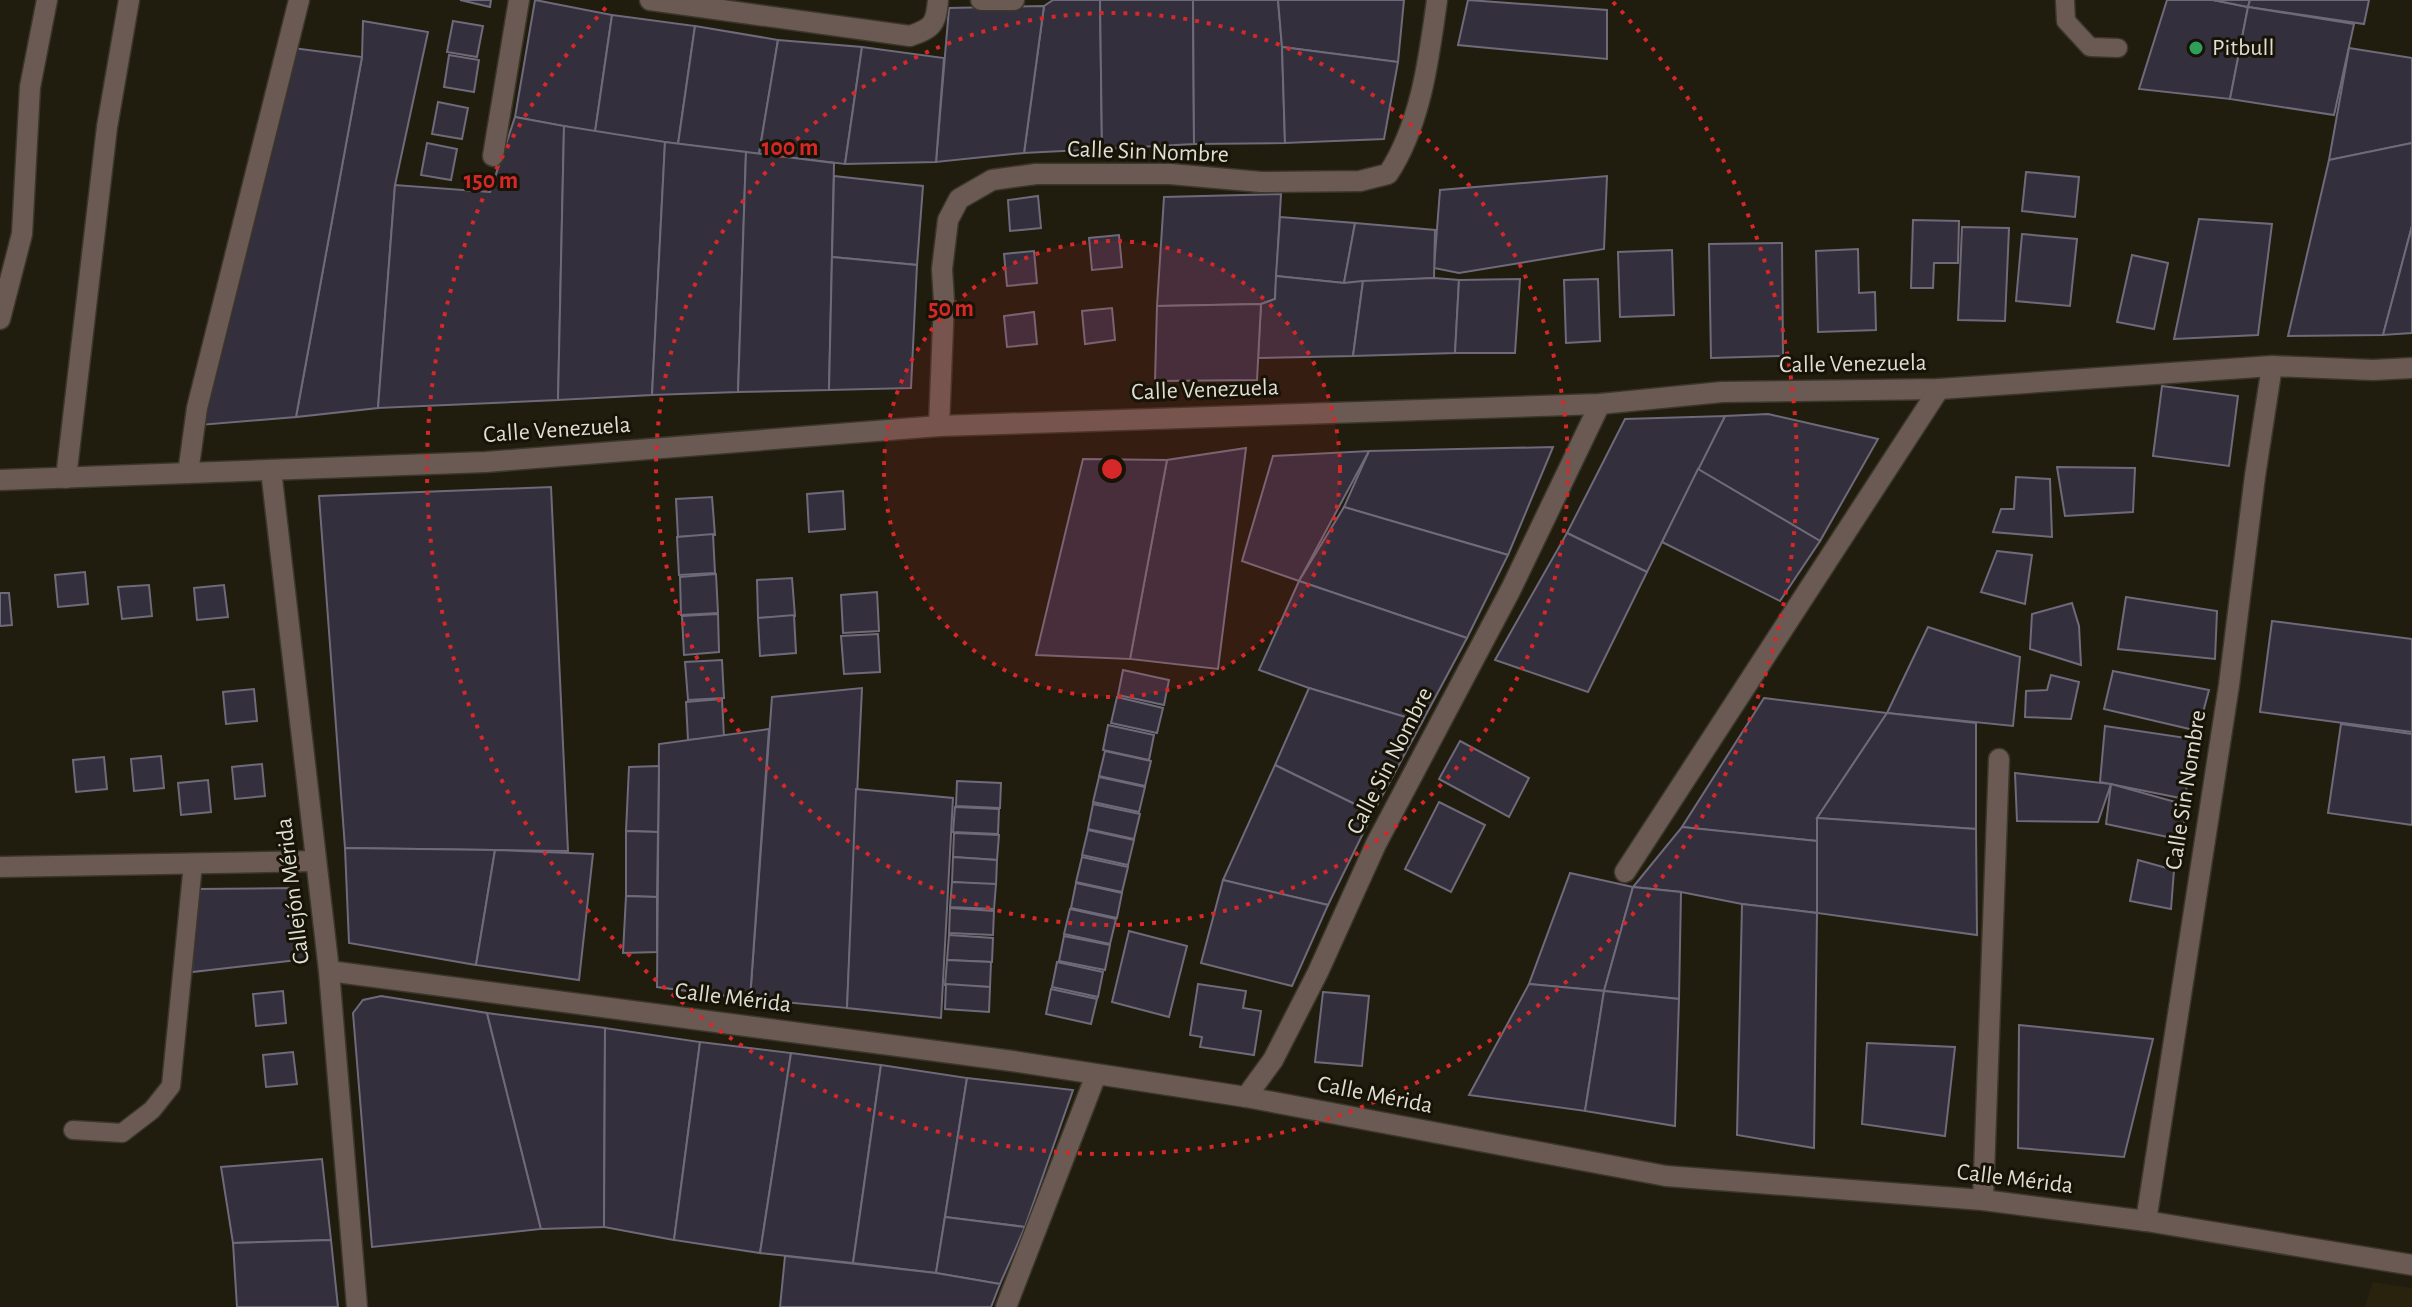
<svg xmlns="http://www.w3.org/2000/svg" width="2412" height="1307" viewBox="0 0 2412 1307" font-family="'Alegreya Sans',sans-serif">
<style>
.built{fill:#29230e}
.building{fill:#342f3d;stroke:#6f6a7a;stroke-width:2}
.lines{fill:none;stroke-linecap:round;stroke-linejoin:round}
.service-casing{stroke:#3b372a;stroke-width:21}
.minor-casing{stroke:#3b372a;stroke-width:23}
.service{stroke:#6a5a53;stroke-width:18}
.minor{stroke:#6a5a53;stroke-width:20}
.ring{fill:none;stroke:#d62828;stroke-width:4;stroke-dasharray:4 8}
.leisure-dot{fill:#2e9e5b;stroke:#171306;stroke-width:3}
.labels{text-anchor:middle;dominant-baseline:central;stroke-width:6;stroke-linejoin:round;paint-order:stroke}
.poi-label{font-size:24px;fill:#dfddd4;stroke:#171306;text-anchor:start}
.street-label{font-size:24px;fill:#dfddd4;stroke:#171306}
.centre{fill:#d62828;stroke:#171306;stroke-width:4}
.ring-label{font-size:24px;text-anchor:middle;font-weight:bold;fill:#d62828;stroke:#171306;stroke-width:6;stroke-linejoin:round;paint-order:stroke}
</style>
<rect width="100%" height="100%" fill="#201c0e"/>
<polygon class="built" points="2373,1282 2412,1288 2412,1307 2365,1307"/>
<g class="building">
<polygon points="460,0 491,0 490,7"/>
<polygon points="535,0 612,15 595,132 515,117"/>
<polygon points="1053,0 1100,0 1102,149 1024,153 1044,6"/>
<polygon points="1100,0 1193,0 1194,144 1102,149"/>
<polygon points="1193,0 1278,0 1282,47 1285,143 1194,144"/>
<polygon points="1278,0 1404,0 1398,62 1282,47"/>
<polygon points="1468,0 1607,10 1607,59 1458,45"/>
<polygon points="2167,0 2213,0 2248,7 2230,99 2139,89"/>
<polygon points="2213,0 2250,0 2248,7"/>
<polygon points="2250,0 2369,0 2364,24 2248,7"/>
<polygon points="1044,6 1024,153 936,162 949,8"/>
<polygon points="2248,7 2354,24 2334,115 2230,99"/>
<polygon points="612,15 695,26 678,144 595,132"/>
<polygon points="363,21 428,32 395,185 378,408 296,417 362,57"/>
<polygon points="453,21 483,26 477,57 447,52"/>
<polygon points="695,26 778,40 759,154 678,144"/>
<polygon points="778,40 862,47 845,164 759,154"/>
<polygon points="862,47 944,58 936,162 845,164"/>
<polygon points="1282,47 1398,62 1384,139 1285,143"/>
<polygon points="293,48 362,57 296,417 200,425"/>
<polygon points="2349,48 2412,58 2412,143 2329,160"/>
<polygon points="449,55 479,60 474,92 444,87"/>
<polygon points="438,102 468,108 462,139 432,134"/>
<polygon points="515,117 564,126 558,400 378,408 395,185 490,192"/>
<polygon points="564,126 665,142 652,395 558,400"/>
<polygon points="665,142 746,152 738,392 652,395"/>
<polygon points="427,143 457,149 451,180 421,175"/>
<polygon points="2412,143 2412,226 2383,335 2288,336 2329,160"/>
<polygon points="746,152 834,163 829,390 738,392"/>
<polygon points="2026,172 2079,177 2075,217 2022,211"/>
<polygon points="834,176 923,186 917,265 832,257"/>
<polygon points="1607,176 1604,249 1459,273 1434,268 1440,190"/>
<polygon points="1281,194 1275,299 1261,304 1157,306 1164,197"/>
<polygon points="1038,196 1041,228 1010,231 1008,200"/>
<polygon points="1280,217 1355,223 1344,283 1276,276"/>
<polygon points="2199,219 2272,224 2258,335 2174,339"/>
<polygon points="1913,220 1959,221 1958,263 1934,263 1933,288 1911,288"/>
<polygon points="1355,223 1435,230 1434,278 1344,283"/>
<polygon points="2412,226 2412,333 2383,335"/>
<polygon points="1962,227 2009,228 2005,321 1958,320"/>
<polygon points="2022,234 2077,239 2070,306 2016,301"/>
<polygon points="1119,235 1122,267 1092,270 1089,238"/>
<polygon points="1782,243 1783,356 1711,358 1709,244"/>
<polygon points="1858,249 1859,293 1875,292 1876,330 1818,332 1816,251"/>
<polygon points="1672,250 1674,315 1620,317 1618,252"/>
<polygon points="1034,251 1037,283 1007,286 1004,254"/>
<polygon points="2132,255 2168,263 2154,329 2117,322"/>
<polygon points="832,257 917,265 911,388 829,390"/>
<polygon points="1276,276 1344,283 1363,281 1353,356 1258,358 1261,304 1275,299"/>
<polygon points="1434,278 1459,280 1455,353 1353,356 1363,281"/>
<polygon points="1520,279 1515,353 1455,353 1459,280"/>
<polygon points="1598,279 1600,341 1566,343 1564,280"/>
<polygon points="1261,304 1257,380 1155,381 1157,306"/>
<polygon points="1112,308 1115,340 1085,344 1082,311"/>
<polygon points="1034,312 1037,344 1007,347 1004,316"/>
<polygon points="2162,386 2238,396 2229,466 2153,456"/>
<polygon points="1768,414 1878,439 1820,541 1698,469 1725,416"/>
<polygon points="1725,416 1647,572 1567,533 1625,419"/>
<polygon points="1553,447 1508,555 1344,507 1369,451"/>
<polygon points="1246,448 1218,669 1130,659 1167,460"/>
<polygon points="1369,451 1299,581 1242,561 1273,456"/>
<polygon points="1083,459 1167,460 1130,659 1036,655"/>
<polygon points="2057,467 2135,468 2133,512 2065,516"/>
<polygon points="1698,469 1820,541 1780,601 1662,542"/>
<polygon points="2016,477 2050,479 2052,537 1993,532 2001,509 2014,509"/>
<polygon points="551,487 568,851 345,848 319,496"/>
<polygon points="843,491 845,529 809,532 807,494"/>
<polygon points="712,497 715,535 678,537 676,499"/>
<polygon points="1344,507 1508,555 1467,638 1299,581"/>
<polygon points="1567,533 1647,572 1588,692 1495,660"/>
<polygon points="713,534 715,573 679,575 677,537"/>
<polygon points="1997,551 2032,555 2025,604 1981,592"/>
<polygon points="85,572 88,604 58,607 55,575"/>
<polygon points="716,574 718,613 681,615 680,577"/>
<polygon points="792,578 795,616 758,618 757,580"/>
<polygon points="1299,581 1467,638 1422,722 1309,688 1259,670"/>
<polygon points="149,585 152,616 122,619 118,587"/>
<polygon points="224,585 228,617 197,620 194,588"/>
<polygon points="877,592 879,631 843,633 841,595"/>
<polygon points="0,593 9,593 12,625 0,626"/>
<polygon points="2126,597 2217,611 2215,659 2118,649"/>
<polygon points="2072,603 2079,626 2081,665 2030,649 2032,614"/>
<polygon points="718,614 719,652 684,655 682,616"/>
<polygon points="794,615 796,653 760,656 758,618"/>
<polygon points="2272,621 2412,639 2412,732 2260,712"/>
<polygon points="1928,627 2020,657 2013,726 1887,713"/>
<polygon points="878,634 880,672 844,674 841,636"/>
<polygon points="722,660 724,698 688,700 685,662"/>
<polygon points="1123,670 1169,680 1164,705 1118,695"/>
<polygon points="2113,671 2209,690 2198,731 2104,709"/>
<polygon points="2051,675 2079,682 2071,719 2025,717 2026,691 2047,690"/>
<polygon points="862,688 847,1008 750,999 772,697"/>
<polygon points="1309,688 1422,722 1373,813 1275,765"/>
<polygon points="254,689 257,721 226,724 223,692"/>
<polygon points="1117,697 1163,708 1157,733 1111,723"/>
<polygon points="1764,698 1887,713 1817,818 1817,841 1682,827"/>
<polygon points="722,699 724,737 688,740 686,702"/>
<polygon points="1887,713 1976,723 1976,829 1817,818"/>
<polygon points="2341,724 2412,734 2412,825 2328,813"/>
<polygon points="1108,725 1154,735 1149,760 1103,750"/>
<polygon points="2105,726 2193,739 2185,799 2100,782"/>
<polygon points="769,729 750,999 657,987 659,744"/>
<polygon points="1460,741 1529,778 1509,817 1439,779"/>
<polygon points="1105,751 1151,761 1145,786 1099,776"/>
<polygon points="161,756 164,788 134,791 131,759"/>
<polygon points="104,757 107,789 76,792 73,760"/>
<polygon points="262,764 265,796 235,799 232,767"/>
<polygon points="1275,765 1373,813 1328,905 1223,880"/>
<polygon points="659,766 658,832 626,831 629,767"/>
<polygon points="2015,773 2111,784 2098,822 2017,821"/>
<polygon points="1099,777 1145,787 1139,812 1093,802"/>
<polygon points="208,780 211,812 181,815 178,783"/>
<polygon points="957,781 1001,783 1000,808 956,806"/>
<polygon points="2111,784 2186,805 2182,840 2106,824"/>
<polygon points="856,789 953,798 941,1018 847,1008"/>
<polygon points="1439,802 1485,825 1451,892 1405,869"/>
<polygon points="1093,804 1140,814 1134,839 1088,829"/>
<polygon points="955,807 999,809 998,834 953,832"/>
<polygon points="1817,818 1976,829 1977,935 1817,913"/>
<polygon points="1682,827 1817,841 1817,913 1742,904 1681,892 1633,887"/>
<polygon points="1088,830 1134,840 1128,865 1082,855"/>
<polygon points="626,831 658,832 657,897 626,896"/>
<polygon points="954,833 999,835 997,860 953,857"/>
<polygon points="345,848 495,850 476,965 349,943"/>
<polygon points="495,850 593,854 579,980 476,965"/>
<polygon points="953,857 997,860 996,885 952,882"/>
<polygon points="1082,857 1128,867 1122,892 1076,882"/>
<polygon points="2138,860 2174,870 2171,909 2130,901"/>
<polygon points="1570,873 1633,887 1604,991 1529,984"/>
<polygon points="1223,880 1328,905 1292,986 1201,963"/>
<polygon points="952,882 996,884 994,909 950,907"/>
<polygon points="1076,883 1122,893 1117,918 1071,908"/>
<polygon points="1633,887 1681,892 1679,999 1604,991"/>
<polygon points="298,888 306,959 192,972 195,889"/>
<polygon points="626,896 657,897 657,952 623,953"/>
<polygon points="1742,904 1817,913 1814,1148 1737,1135"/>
<polygon points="950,908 994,911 993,935 949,933"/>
<polygon points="1070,909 1116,919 1110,944 1064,934"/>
<polygon points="1129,931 1187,946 1169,1017 1112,1002"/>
<polygon points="949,935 993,938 992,962 947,960"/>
<polygon points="1064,936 1110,945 1105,970 1059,961"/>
<polygon points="947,960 991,962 990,987 945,985"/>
<polygon points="1057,962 1103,972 1098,997 1052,987"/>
<polygon points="946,984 990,987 989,1012 945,1009"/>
<polygon points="1198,984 1246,991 1243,1008 1261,1011 1254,1055 1200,1047 1202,1037 1190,1035"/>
<polygon points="1529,984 1604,991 1585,1111 1469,1095"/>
<polygon points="1051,989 1097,999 1091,1024 1046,1014"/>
<polygon points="283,991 286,1023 256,1026 253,994"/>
<polygon points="1604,991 1679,999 1675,1126 1585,1111"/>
<polygon points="1323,992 1369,996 1362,1066 1315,1062"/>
<polygon points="381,996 487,1013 541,1229 372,1247 353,1013 363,1000"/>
<polygon points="487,1013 605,1028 604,1227 541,1229"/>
<polygon points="2019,1025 2153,1039 2124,1157 2018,1148"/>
<polygon points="605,1028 700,1042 674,1240 604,1227"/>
<polygon points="700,1042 791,1053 760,1253 674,1240"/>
<polygon points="1867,1043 1955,1047 1945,1136 1862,1124"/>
<polygon points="293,1052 297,1084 266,1087 263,1055"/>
<polygon points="791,1053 881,1065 853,1263 760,1253"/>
<polygon points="881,1065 967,1078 936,1273 853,1263"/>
<polygon points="967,1078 1073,1090 1025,1227 945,1217"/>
<polygon points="322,1159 331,1240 233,1243 221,1167"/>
<polygon points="945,1217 1025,1227 1000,1284 936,1273"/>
<polygon points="331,1240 338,1307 237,1307 233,1243"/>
<polygon points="785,1256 936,1273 1000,1284 991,1307 780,1307"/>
</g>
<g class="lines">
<g class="service-casing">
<g id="service">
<polyline points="2065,0 2066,21 2090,47 2118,48"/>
<polyline points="73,1130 122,1133 152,1110 171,1086 193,864"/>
</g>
</g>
<g class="minor-casing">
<g id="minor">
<path d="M650 0 910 36C933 28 936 24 938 0"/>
<polyline points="981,0 1014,0"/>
<polyline points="493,156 519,0"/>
<polyline points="0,319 22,234 30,87 47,0"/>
<path d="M939 426 944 301 942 269 948 220 959 199 992 180 1036 174H1170L1261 182 1360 181 1388 174C1421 124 1429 58 1437 0"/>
<polyline points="271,470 329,971 357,1307"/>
<polyline points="188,473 197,408 299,0"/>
<polyline points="66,478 107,127 129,0"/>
<polyline points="0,480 486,462 939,426 1600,404 1722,392 1939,389 2272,366 2373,370 2412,368"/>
<polyline points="0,867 316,861"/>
<polyline points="1625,872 1939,389"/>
<polyline points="329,971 1012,1061 1246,1097 1666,1176 1983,1200 2146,1221 2412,1265"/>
<polyline points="1246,1097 1273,1060 1318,972 1376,844 1511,589 1600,404"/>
<polyline points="1983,1200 1999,759"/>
<polyline points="2146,1221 2229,685 2255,476 2272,366"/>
<polyline points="1006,1307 1096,1075"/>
</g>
</g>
<use href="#service" class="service"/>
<use href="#minor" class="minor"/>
</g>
<circle cx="1112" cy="469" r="228" fill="#d62828" fill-opacity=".12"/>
<g class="ring">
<circle cx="1112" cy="469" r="228"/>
<circle cx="1112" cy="469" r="456"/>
<path d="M1613 2A685 685 0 1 1 611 2"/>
</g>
<circle class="leisure-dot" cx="2196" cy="48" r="8"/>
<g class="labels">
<g class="poi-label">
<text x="2212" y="48">Pitbull</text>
</g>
<g class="street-label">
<text transform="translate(1148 152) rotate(2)">Calle Sin Nombre</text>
<text transform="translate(1853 364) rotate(-1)">Calle Venezuela</text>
<text transform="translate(1205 390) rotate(-2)">Calle Venezuela</text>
<text transform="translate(557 430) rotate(-4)">Calle Venezuela</text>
<text transform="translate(1390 761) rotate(-63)">Calle Sin Nombre</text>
<text transform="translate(2186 790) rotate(-81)">Calle Sin Nombre</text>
<text transform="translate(293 891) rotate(-97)">Callejón Mérida</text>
<text transform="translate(733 998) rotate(7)">Calle Mérida</text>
<text transform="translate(1375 1095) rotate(11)">Calle Mérida</text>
<text transform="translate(2015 1179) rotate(7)">Calle Mérida</text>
</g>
</g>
<circle cx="1112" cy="469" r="12" class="centre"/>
<g class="ring-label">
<text x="790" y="155">100 m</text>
<text x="491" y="188">150 m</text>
<text x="951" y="316">50 m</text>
</g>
</svg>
